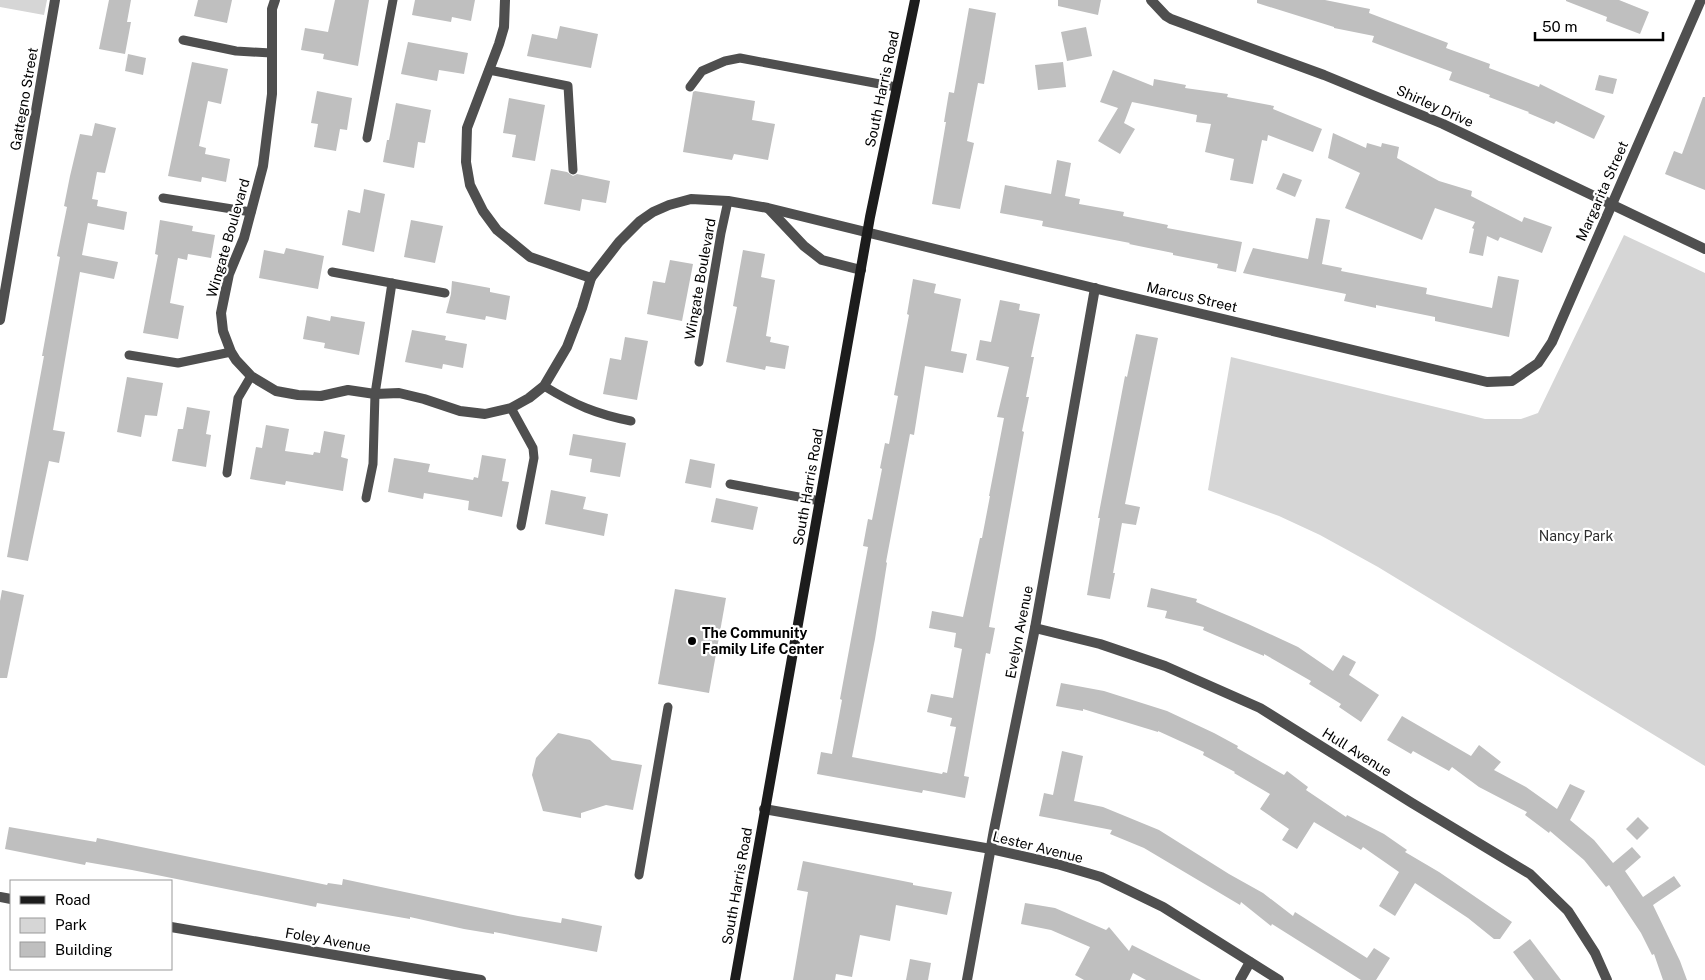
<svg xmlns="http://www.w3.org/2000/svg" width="1705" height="980" viewBox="0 0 1705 980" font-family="'Public Sans',sans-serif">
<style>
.green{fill:#d6d6d6}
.building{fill:#bfbfbf}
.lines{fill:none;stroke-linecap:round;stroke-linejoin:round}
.lane{stroke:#4f4f4f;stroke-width:9}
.street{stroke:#4f4f4f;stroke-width:10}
.secondary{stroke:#1c1c1c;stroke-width:10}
.poi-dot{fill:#000;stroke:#fff;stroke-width:2}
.labels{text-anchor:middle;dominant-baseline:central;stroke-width:4.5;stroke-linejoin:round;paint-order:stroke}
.street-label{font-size:14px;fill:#000;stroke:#fff}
.park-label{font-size:14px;fill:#2d2d2d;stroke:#fff}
.poi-label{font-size:14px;font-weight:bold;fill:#000;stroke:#fff;text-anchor:start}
</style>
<rect width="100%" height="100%" fill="#fff"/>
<g class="green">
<polygon points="0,0 47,0 44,15 0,7"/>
<polygon points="1624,235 1705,273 1705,766 1378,567 1320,535 1279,516 1208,490 1231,357 1485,419 1521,419 1538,413"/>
</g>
<g class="building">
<polygon points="109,0 131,0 127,22 131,22 125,54 99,49"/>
<polygon points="198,0 232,0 227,23 194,16"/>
<polygon points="335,0 369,0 358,66 323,59 324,54 301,50 305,28 328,32"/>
<polygon points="415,0 475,0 471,21 452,17 451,22 412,15"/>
<polygon points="1058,0 1101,0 1098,15 1058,6"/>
<polygon points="1257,0 1325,0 1370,9 1369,13 1448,43 1446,48 1490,64 1489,68 1539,87 1540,84 1605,116 1594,139 1556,121 1554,124 1528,113 1529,112 1489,97 1490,95 1449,80 1452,72 1372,42 1374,36 1334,28 1334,27 1257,3"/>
<polygon points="1566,0 1619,0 1649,12 1640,34 1606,21 1607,17 1566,1"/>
<polygon points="969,8 996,13 984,84 978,83 967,141 974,143 960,209 932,204 946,122 944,122 949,92 954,93"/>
<polygon points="560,26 598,34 591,68 527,56 532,34 557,39"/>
<polygon points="1086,27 1092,56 1067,61 1061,32"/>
<polygon points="408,42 468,53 464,74 439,70 437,81 401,74"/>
<polygon points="128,54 146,58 143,75 125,71"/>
<polygon points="192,62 228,69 221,104 208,101 199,146 206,148 205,154 230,159 226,182 202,177 201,182 168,176"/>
<polygon points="1063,62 1066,87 1038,90 1035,65"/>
<polygon points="1113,70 1153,86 1154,79 1186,85 1185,88 1228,94 1227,97 1274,106 1273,109 1322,129 1313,152 1268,135 1267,141 1262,140 1253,184 1230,180 1234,159 1205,152 1211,124 1196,122 1197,115 1132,102 1124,123 1135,129 1120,154 1098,141 1118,108 1100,102"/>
<polygon points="1599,75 1617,79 1613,94 1595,90"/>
<polygon points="317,91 352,98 347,130 340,129 336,151 314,147 318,124 311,123"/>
<polygon points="695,91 755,101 752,120 775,124 768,160 734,154 732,160 683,152 693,92"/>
<polygon points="1703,97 1705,97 1705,190 1665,174 1674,151 1682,154"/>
<polygon points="509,98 545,105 535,161 512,157 516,135 503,133"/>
<polygon points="396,103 431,110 425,143 418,142 414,168 383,162 387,140 389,140"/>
<polygon points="95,123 116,128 105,173 97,172 92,199 98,200 97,206 127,212 124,230 88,223 82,255 118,262 114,279 80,272 53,430 65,432 59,463 49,461 28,561 7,557 44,356 42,356 60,257 57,256 67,207 64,206 70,176 80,134 92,136"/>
<polygon points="1333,133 1366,148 1367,143 1381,147 1382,143 1399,147 1397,158 1439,181 1472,191 1471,196 1522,222 1524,217 1552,227 1542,253 1500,237 1498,241 1487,236 1483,256 1469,253 1474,229 1472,228 1475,222 1435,208 1422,240 1345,208 1360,173 1328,158"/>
<polygon points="1057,160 1071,163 1065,196 1080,199 1079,204 1124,212 1123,216 1168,225 1167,228 1242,242 1236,272 1217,268 1218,264 1173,255 1173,253 1129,244 1130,243 1042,226 1043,221 1000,213 1005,185 1051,194"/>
<polygon points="551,169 567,172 573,176 577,174 610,181 606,203 582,199 580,211 544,204"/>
<polygon points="1283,173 1302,180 1295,197 1276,189"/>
<polygon points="364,189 385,194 374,252 342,245 348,210 360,213"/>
<polygon points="1316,218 1330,220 1322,264 1342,268 1341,271 1427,288 1426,294 1492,308 1498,276 1519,280 1509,337 1435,321 1435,317 1376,305 1376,308 1344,301 1346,294 1243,273 1253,248 1308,259"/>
<polygon points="160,220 193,226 192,231 215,235 211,258 188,254 187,260 178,258 170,303 184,306 178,339 143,333 158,255 155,254"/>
<polygon points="411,220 443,226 435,263 404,257"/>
<polygon points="286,248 324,256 318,289 259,278 264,250 284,254"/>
<polygon points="743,250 765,254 761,277 775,280 766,336 771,337 770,342 789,346 785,369 766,366 765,370 726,362 737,307 733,306"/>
<polygon points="670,260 693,264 682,321 647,314 653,281 665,283"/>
<polygon points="913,279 936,284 934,293 961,299 951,351 967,354 963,373 925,366 914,435 910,434 886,562 887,563 875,639 852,757 942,774 943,772 947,773 956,727 950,726 952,718 927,712 931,694 953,698 962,649 954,647 956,633 929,628 932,611 963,617 980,538 982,538 990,496 989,496 1004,418 997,417 1009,367 976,360 980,340 991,342 1000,300 1020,304 1019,310 1040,314 1031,357 1034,357 1026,397 1029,397 1022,431 1024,432 989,627 995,628 990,654 986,653 964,776 969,777 965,798 923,790 922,793 817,774 821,752 832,754 842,700 840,699 868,547 863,546 868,519 872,520 882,469 880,468 885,443 889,444 898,396 894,395 909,315 907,314"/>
<polygon points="452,281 490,288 490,292 510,296 506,320 486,316 485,320 446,313 451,294"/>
<polygon points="307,316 330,321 331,316 365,322 359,355 324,348 325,343 303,339"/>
<polygon points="412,330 446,336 445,340 467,344 463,368 443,364 442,369 405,362"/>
<polygon points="1136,334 1158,338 1125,504 1140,507 1136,525 1122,523 1113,573 1115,573 1110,599 1087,595 1100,518 1098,518 1125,376 1127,377"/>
<polygon points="625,337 648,341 637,400 603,394 610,358 621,360"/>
<polygon points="127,377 163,383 157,416 145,415 141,437 117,432"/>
<polygon points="187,407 210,411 206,434 211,435 206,467 172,461 178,429 183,429"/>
<polygon points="266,425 289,429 285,451 313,455 314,452 320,453 324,431 345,435 341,457 348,459 343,491 286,481 285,485 250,479 256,447 262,448"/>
<polygon points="573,434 626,443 620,477 590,472 592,459 569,455"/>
<polygon points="482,455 506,459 502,481 509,482 502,517 468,510 469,501 424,493 423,499 388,492 394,458 430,464 428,472 473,480 474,477 478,478"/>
<polygon points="690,459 715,464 711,488 685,483"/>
<polygon points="551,490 586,497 583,509 608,514 604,536 545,524"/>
<polygon points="716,498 758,507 753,530 711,522"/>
<polygon points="1151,588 1197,599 1196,602 1248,624 1298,647 1333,671 1343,655 1356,662 1349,675 1379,695 1361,722 1339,707 1341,704 1309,684 1311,681 1264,654 1264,656 1203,630 1204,627 1165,618 1167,611 1147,607"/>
<polygon points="675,589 726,598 709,693 658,684"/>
<polygon points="2,590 24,595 7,678 0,678 0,601"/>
<polygon points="1061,683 1104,691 1167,711 1214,733 1238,746 1237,748 1284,775 1287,771 1308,787 1306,790 1346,817 1347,815 1384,834 1407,850 1405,852 1439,872 1512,922 1500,939 1494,939 1468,918 1415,883 1395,916 1379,906 1399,872 1363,847 1361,850 1314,822 1297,849 1282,840 1289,829 1260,809 1270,794 1234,773 1235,772 1203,755 1204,752 1158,731 1158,732 1083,709 1083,711 1056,706"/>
<polygon points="1402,716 1471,756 1479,745 1501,762 1494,770 1526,787 1557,809 1570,784 1585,791 1570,820 1594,840 1613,863 1632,847 1641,857 1625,871 1643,897 1674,876 1681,886 1653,905 1680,961 1687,980 1663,980 1654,954 1652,955 1641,933 1609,885 1606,887 1584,860 1550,831 1549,833 1525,815 1527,812 1479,787 1452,767 1449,771 1413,751 1411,754 1387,740"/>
<polygon points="558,733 590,740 612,760 642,765 633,810 606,805 581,813 581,818 543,811 532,775 536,758"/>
<polygon points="1062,751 1083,756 1074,801 1103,807 1159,830 1229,874 1263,893 1293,916 1295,912 1367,958 1374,948 1390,958 1376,980 1361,980 1272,924 1271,926 1241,902 1240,905 1144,848 1110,834 1112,830 1039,816 1044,793 1053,795"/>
<polygon points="1638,817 1649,828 1637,840 1626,829"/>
<polygon points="9,827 96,842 97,838 327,885 328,883 342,885 343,879 518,916 561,923 562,918 602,926 597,952 494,932 494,934 464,929 410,917 410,919 317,903 316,907 132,870 86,862 85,865 5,849"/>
<polygon points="803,861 913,883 913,885 952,892 947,915 896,905 890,941 860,935 852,977 836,974 835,980 793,980 808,892 797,890"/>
<polygon points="1025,903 1055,908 1106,930 1109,927 1129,951 1132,945 1201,980 1146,980 1133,973 1130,980 1084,980 1075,975 1090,947 1051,930 1021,924"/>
<polygon points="1530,939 1561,980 1534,980 1513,952"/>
<polygon points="910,959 931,963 928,980 906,980"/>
</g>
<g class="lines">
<g class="lane">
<polyline points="183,40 236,51 271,53"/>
<polyline points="489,70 568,86 573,170"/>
<polyline points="690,87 702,71 725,61 740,58 896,87"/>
<polyline points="367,138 393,0"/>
<polyline points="163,198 251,212"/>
<polyline points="332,272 445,293"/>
<polyline points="129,355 178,363 231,352"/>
<polyline points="699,362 721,233 728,201"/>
<path d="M544 386C575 405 596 414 631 421"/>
<polyline points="511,408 533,448 534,458 521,526"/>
<polyline points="227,473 238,398 251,376"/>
<polyline points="730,484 820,501"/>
<polyline points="366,498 373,464 375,394 392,283"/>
<polyline points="639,875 668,707"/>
</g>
<g class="street">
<polyline points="275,0 272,9 272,94 263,166 244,238 229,274 221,313 223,331 231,352 236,360 251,376 276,391 298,395 321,396 348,390 375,394 399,393 424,399 460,411 485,414 511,408 529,398 544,386 567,347 582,308 591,278 619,242 640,221 653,212 669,205 691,199 728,201 768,208 1118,294 1487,382 1512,381 1538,363 1552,342 1701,0"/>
<polyline points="505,0 504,27 499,44 467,128 466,162 470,185 483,211 497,230 530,257 591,278"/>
<polyline points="1151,0 1166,16 1171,19 1324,75 1443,124 1705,249"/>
<polyline points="769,209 804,246 822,260 861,270"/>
<polyline points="0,320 55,0"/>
<polyline points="1035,628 1100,644 1165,666 1260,708 1412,803 1530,874 1568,911 1595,953 1607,980"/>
<polyline points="764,809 991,849 1057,864 1101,877 1163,907 1279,980"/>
<polyline points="0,897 11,899"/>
<polyline points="171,927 481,980"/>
<polyline points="967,980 994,830 1035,628 1095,288"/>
<polyline points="1240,980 1250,962"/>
</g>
<polyline class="secondary" points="735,980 870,217 915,0"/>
</g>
<circle class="poi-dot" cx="692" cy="641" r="5"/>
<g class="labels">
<g class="street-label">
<text transform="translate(882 89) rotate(-78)">South Harris Road</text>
<text transform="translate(24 99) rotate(-80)">Gattegno Street</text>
<text transform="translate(1435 106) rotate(24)">Shirley Drive</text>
<text transform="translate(1602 191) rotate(-66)">Margarita Street</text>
<text transform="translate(228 238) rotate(-74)">Wingate Boulevard</text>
<text transform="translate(700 279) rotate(-80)">Wingate Boulevard</text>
<text transform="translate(1192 297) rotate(13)">Marcus Street</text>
<text transform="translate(808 487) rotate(-80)">South Harris Road</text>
<text transform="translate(1019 632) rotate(-79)">Evelyn Avenue</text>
<text transform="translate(1357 752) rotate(32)">Hull Avenue</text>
<text transform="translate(1038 847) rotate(14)">Lester Avenue</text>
<text transform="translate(737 886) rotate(-80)">South Harris Road</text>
<text transform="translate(328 940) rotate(10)">Foley Avenue</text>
</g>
<g class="park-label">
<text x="1576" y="536">Nancy Park</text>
</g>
<g class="poi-label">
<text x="702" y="633">The Community<tspan x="702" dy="16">Family Life Center</tspan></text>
</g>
</g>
<rect x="10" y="880" width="162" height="90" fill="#ffffff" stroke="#999999"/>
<rect x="20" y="896" width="25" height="8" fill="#1c1c1c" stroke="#999999"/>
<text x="55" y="905" font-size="15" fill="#000000">Road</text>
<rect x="20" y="918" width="25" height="15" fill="#d6d6d6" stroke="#999999"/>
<text x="55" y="930" font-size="15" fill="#000000">Park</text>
<rect x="20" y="942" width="25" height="15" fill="#bfbfbf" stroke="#999999"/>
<text x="55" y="955" font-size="15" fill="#000000">Building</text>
<path d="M1535 32v8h128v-8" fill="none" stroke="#000000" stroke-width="2.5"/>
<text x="1542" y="32" font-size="15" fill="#000000" stroke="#ffffff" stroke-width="4" paint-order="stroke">50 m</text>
</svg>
